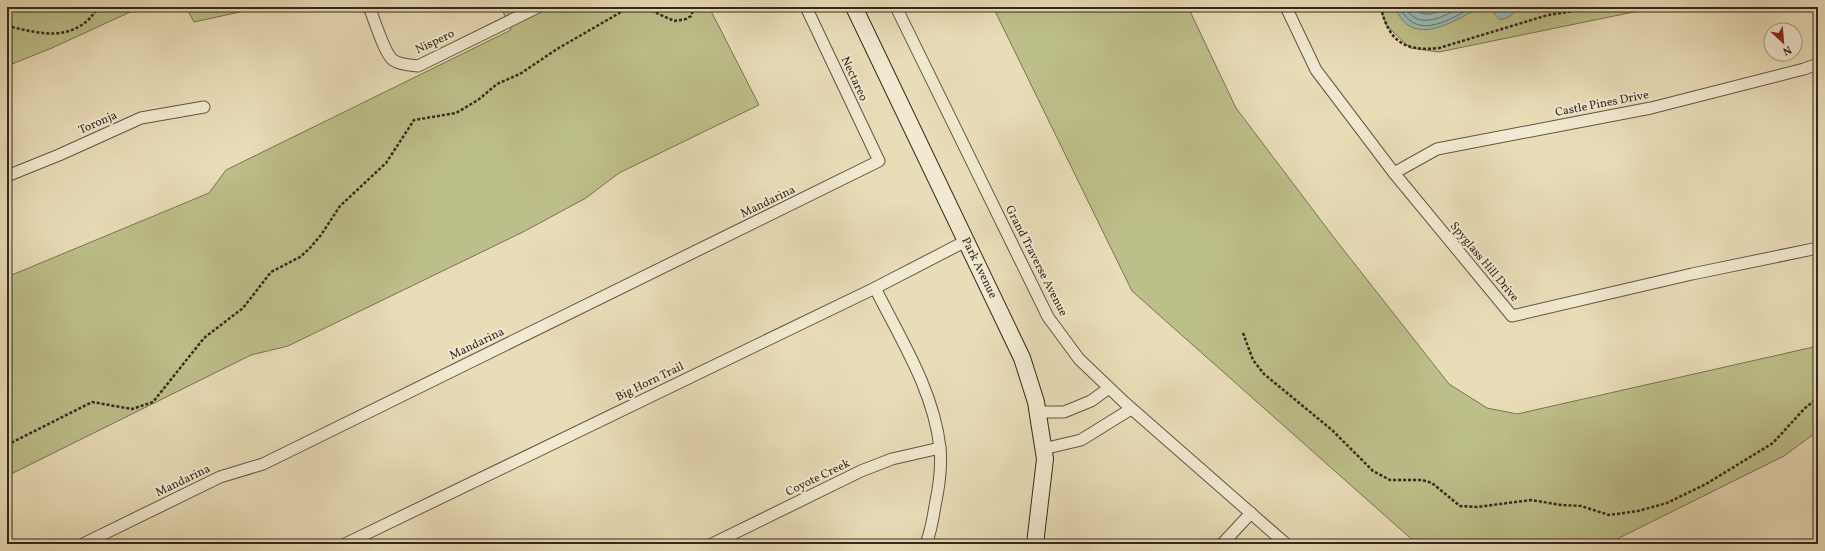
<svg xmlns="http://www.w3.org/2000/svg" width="1825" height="551" viewBox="0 0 1825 551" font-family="Vollkorn,serif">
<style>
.green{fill:#bdbf8a;stroke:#787454}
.water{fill:#98bbb4;stroke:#708078}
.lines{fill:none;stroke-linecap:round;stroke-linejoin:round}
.shore{stroke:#667269;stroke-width:1}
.street-casing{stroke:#605544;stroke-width:13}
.secondary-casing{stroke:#33281e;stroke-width:18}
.path{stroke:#33281e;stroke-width:2.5;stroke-dasharray:3 2;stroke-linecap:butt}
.street{stroke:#f1e9d1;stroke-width:11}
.secondary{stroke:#f1e9d1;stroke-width:16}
.labels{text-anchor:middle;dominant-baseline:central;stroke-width:4;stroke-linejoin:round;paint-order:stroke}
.street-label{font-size:12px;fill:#33281e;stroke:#f1e9d1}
</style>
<rect width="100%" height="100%" fill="#e9ddb8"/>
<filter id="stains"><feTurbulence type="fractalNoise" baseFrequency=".005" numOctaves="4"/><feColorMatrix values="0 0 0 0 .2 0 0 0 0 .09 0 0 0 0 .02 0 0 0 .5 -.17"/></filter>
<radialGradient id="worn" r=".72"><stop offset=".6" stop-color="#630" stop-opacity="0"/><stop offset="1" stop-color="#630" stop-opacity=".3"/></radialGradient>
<g class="green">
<polygon points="7,7 141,7 52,48 7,66"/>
<polygon points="186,7 249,7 249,10 194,22"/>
<polygon points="501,7 709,7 759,105 619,173 586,198 523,232 288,346 251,355 7,476 7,277 209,193 226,170 511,30"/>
<polygon points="993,7 1188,7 1236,108 1335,239 1449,384 1487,408 1517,414 1818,346 1818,431 1784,456 1607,544 1417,544 1132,291"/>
<polygon points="1379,7 1658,7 1439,52 1410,48 1387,26"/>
</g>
<g class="water">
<path d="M1395 7H1480C1454 21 1412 50 1395 7Z"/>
<polygon points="1489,7 1522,7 1509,17 1500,20"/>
</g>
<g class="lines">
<g class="shore">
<path d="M1400 7C1415 41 1449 21 1472 7"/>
<path d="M1405 7C1419 32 1443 16 1462 7"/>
<path d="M1412 7C1425 19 1433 14 1448 7"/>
</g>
<g class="street-casing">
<g id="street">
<path d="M369 7C374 18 384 53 393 60 400 65 410 65 418 66L538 7"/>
<polyline points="896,7 1048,317 1079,359 1124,402 1286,544"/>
<polyline points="1286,7 1316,70 1394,173 1512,316 1692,274 1818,248"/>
<polyline points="1394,173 1437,149 1651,108 1804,69 1818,64"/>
<polyline points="7,176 59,155 141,118 204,107"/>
<path d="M875 288C900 338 934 391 940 448 942 467 939 487 935 506 933 519 931 531 926 544"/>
<polyline points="1038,412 1064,412 1091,401 1109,388"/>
<polyline points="1043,449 1081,440 1131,409"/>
<polyline points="83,544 220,477 263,464 879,161 806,7"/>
<polyline points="345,544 875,288 966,241"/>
<polyline points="712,544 861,471 892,459 940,448"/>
<polyline points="1222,544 1251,513"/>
</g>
</g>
<g class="secondary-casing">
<polyline id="secondary" points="854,7 1022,358 1036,402 1045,459 1035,544"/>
</g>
<g class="path">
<path d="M1381 7C1388 41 1405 52 1439 48L1548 15 1599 7"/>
<path d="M7 26C31 31 57 40 80 26 88 22 93 14 100 7"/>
<polyline points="1243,333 1253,360 1264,374 1332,430 1373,471 1390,480 1422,480 1432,483 1460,506 1477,507 1531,500 1561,505 1581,506 1609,515 1638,511 1667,503 1706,484 1773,443 1805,408 1818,398"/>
<polyline points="7,445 92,402 132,409 153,402 204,338 243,308 271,272 300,257 309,249 321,235 340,206 386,163 414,120 456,113 478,100 497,84 520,74 557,49 628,8 650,10 674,21 686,19 691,16 694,7"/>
</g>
<use href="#street" class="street"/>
<use href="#secondary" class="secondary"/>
</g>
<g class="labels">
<g class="street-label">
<text transform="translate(435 42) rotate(-25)">Nispero</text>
<text transform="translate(854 79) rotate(65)">Nectareo</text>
<text transform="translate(1602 104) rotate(-11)">Castle Pines Drive</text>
<text transform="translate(98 123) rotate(-24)">Toronja</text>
<text transform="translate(768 202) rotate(-26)">Mandarina</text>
<text transform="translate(1036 261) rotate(63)">Grand Traverse Avenue</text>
<text transform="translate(1484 262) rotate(50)">Spyglass Hill Drive</text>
<text transform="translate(979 268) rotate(64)">Park Avenue</text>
<text transform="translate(477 344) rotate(-26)">Mandarina</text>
<text transform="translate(650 382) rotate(-26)">Big Horn Trail</text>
<text transform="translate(818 478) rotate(-26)">Coyote Creek</text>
<text transform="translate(183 481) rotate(-26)">Mandarina</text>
</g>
</g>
<rect width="1825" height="551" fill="none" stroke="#e9ddb8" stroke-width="24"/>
<rect x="8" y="8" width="1809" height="535" fill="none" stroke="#33281e" stroke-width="2"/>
<rect x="12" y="12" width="1801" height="527" fill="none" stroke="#33281e"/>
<g transform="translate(1783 42) rotate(154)"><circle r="19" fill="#f1e9d1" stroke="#a59c89"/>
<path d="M0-3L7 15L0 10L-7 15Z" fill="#8f2418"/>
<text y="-6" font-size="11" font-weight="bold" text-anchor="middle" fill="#33281e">N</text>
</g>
<rect width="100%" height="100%" filter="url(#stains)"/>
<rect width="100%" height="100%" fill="url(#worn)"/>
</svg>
